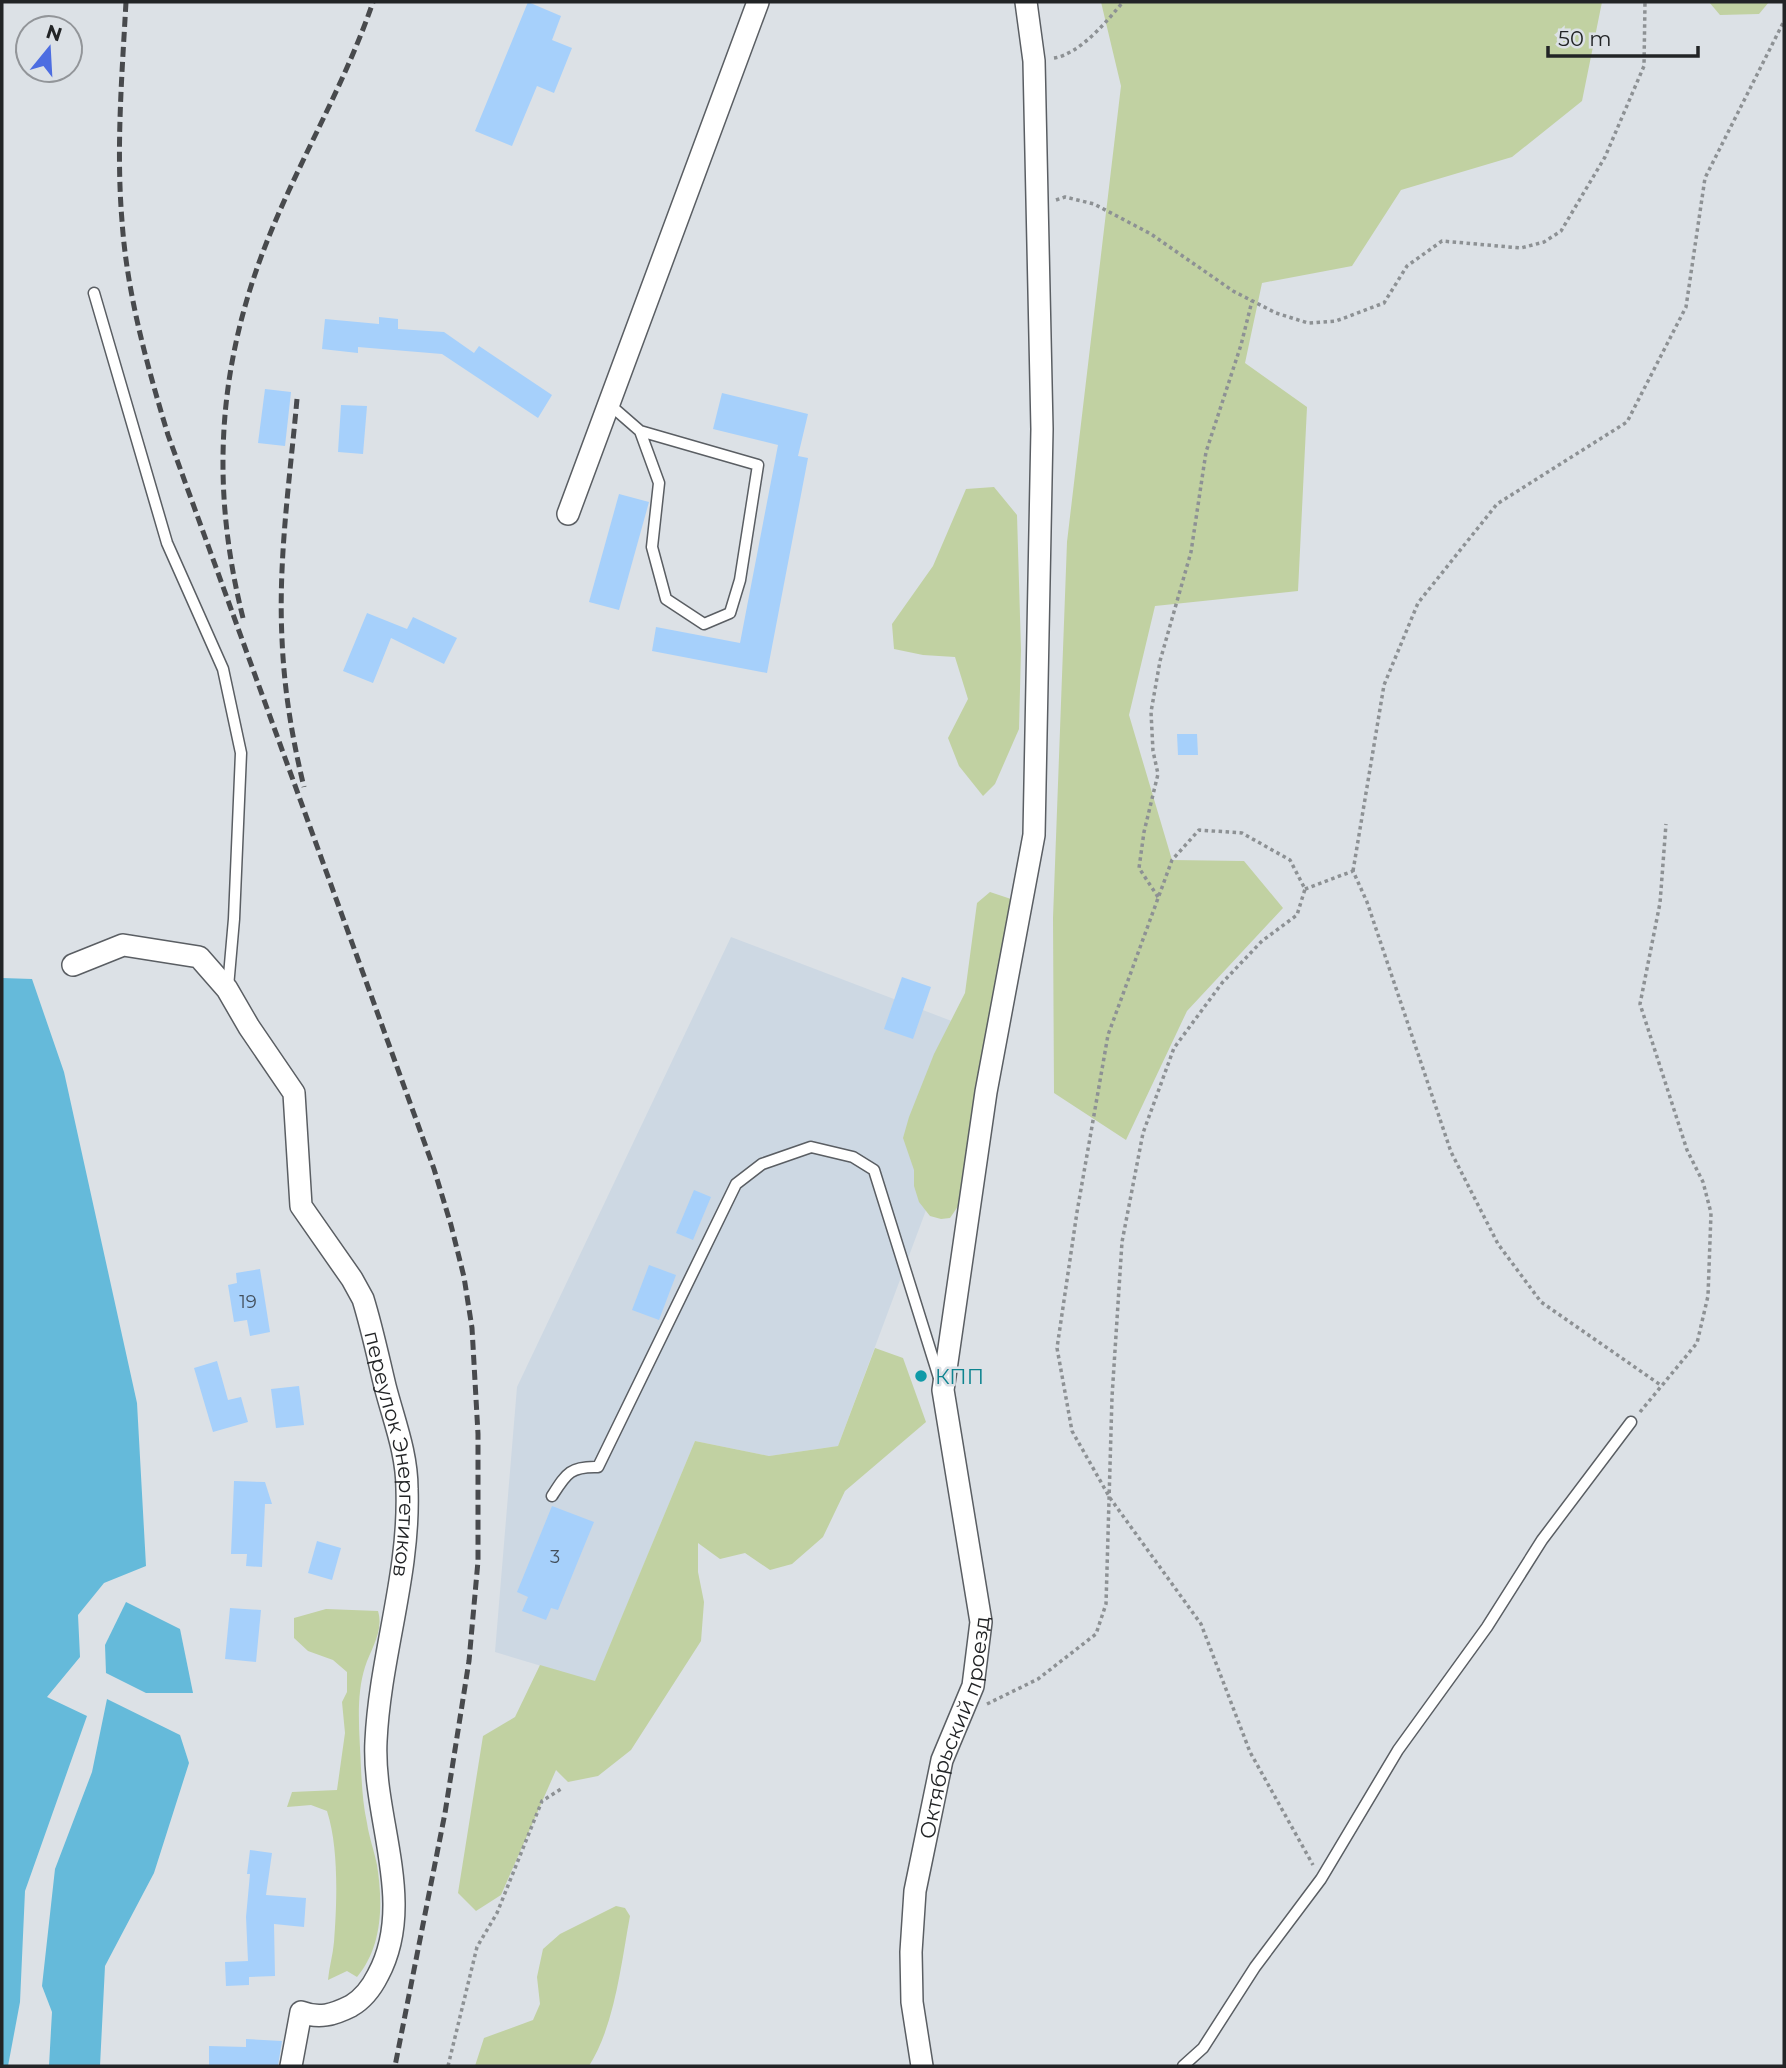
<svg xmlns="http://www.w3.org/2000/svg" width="1786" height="2068" viewBox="0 0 1786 2068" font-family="Montserrat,sans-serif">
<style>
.built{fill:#cdd8e3}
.green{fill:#c1d1a2}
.water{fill:#65bada}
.building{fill:#a6d0fb}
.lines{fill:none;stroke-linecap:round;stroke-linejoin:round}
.lane-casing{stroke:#5a5e63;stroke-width:13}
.street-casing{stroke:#5a5e63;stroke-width:24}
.path{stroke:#8d9194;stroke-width:3.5;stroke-dasharray:3.5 3.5;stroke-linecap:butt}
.lane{stroke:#fff;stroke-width:10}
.street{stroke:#fff;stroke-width:21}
.rail{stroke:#484a4d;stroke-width:5;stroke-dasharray:10 5;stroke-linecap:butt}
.culture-dot{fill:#0f9aa8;stroke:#dce1e6;stroke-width:2.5}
.labels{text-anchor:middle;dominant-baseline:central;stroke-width:5;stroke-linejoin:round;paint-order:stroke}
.number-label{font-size:18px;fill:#434f5b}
.culture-label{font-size:21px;fill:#0d838f;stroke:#dce1e6;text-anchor:start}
.street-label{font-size:21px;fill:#222426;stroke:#dce1e6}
</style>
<rect width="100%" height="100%" fill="#dce1e6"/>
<polygon class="built" points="731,937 991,1036 838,1446 769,1456 695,1441 595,1682 495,1652 517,1387"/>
<g class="green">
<polygon points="1101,2 1602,2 1582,101 1512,157 1401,190 1352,266 1262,283 1245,363 1307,407 1298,591 1155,606 1129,715 1172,860 1244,861 1283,908 1187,1011 1126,1140 1054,1093 1053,918 1067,542 1121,86"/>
<polygon points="1709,2 1769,2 1759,14 1720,15"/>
<polygon points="994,487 1017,515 1021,650 1019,729 995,784 983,796 959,766 948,738 968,699 955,657 923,655 894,649 892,624 933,566 966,489"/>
<polygon points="990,892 1014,900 961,1202 950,1218 941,1219 930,1216 919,1202 914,1186 914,1170 903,1138 909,1117 934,1054 965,993 977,903"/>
<polygon points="875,1348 903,1358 926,1422 845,1491 823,1537 792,1564 770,1570 745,1553 720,1559 698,1543 698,1572 704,1602 701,1641 631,1750 598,1776 568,1782 556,1770 501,1895 476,1911 458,1893 483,1736 515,1717 540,1665 595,1681 695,1441 769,1456 838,1446"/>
<path d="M326 1609 378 1611C384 1631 371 1649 365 1667 355 1698 360 1737 361 1769 362 1787 363 1805 367 1823 369 1837 374 1850 377 1865 383 1903 383 1946 357 1977L347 1971 328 1980C329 1967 333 1955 334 1942 337 1903 339 1848 327 1811L311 1805 287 1807 292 1792 337 1790 345 1733 342 1702 347 1692V1672L333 1660 308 1651 294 1638V1618Z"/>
<path d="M616 1906 625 1908 630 1916C621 1964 615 2025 589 2066H475L484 2038 533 2020 540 2004 537 1977 543 1949 560 1934Z"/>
</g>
<g class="water">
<polygon points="2,978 32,979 64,1072 137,1403 146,1566 104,1583 78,1615 80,1657 47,1697 87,1716 25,1891 20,2002 8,2066 2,2066"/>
<polygon points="126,1602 180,1629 193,1693 146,1693 106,1673 105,1645"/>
<polygon points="107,1699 180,1735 189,1763 154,1873 105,1966 100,2066 49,2066 52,2012 42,1986 55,1869 92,1772"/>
</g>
<g class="building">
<polygon points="528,2 561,16 552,40 572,48 554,93 537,86 512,146 475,131"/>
<polygon points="379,317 398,319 398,329 444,332 474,353 479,346 552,395 538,418 442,354 358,347 358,353 322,349 325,319 379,324"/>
<polygon points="265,389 291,392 285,446 258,443"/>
<polygon points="722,393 808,414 798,456 808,458 767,673 652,651 656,627 740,643 778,445 713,429"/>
<polygon points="341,405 367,406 363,454 338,452"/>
<polygon points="619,494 649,502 619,610 589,602"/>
<polygon points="367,613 407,629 413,617 457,638 444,664 391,638 373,683 343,671"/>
<polygon points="1177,734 1197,734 1198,755 1178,755"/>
<polygon points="902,977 931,987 913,1039 884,1029"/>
<polygon points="694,1190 711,1197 693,1240 676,1233"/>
<polygon points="649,1265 676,1275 659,1320 632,1310"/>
<polygon points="260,1269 270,1332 250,1336 247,1320 234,1322 228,1285 237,1283 236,1273"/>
<polygon points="217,1361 228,1400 241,1397 248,1422 213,1432 194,1368"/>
<polygon points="299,1386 304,1425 276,1428 271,1389"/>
<polygon points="234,1481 265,1482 272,1504 265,1504 262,1567 246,1566 247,1554 231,1554"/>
<polygon points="552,1506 594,1522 558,1610 551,1608 546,1620 522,1611 528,1597 517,1592"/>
<polygon points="317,1541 341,1548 332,1580 308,1573"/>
<polygon points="230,1608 261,1610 256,1662 225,1659"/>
<polygon points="250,1850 272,1853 266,1895 306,1898 304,1927 274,1924 275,1976 249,1977 249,1985 226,1986 225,1962 248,1961 246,1917 250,1874 247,1874"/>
<polygon points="246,2039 282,2041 278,2066 209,2066 209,2046 246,2047"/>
</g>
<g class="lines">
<g class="lane-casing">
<g id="lane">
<polyline points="94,293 167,543 223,669 241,753 234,919 228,987"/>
<polyline points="609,404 640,431 758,465 740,580 730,613 704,624 666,599 652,547 659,483 640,431"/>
<path d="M552 1496C566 1474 570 1466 598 1467L736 1184 762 1164 811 1147 853 1157 874 1170 940 1381"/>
<polyline points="1183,2066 1203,2048 1255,1967 1321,1879 1398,1750 1487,1627 1542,1540 1631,1422"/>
</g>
</g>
<g class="street-casing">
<g id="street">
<polyline points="568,514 758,2"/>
<path id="s1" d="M73 965 123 945 199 957 227 989 249 1027 294 1093 301 1206 352 1279 363 1299C372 1328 378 1357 385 1386 394 1421 407 1453 407 1489 410 1575 380 1656 376 1741 372 1818 417 1902 378 1975 372 1987 363 1999 351 2006 333 2015 319 2019 301 2012L291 2066"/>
<path id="s2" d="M922 2066 912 2002 911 1952 915 1891 942 1760 973 1686 981 1622 943 1390 986 1092 1034 835 1042 429 1034 61 1026 2"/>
</g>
</g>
<g class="path">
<path d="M1054 58C1080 54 1107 21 1123 2"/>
<polyline points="1056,200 1065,197 1094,204 1151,234 1233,291 1276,313 1308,323 1336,321 1384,303 1407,266 1442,241 1521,248 1544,242 1561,231 1605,157 1644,66 1645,2"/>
<polyline points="1353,871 1384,685 1418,603 1497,504 1627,422 1686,307 1705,178 1784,21"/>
<polyline points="1305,889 1353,871 1367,902 1451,1152 1498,1244 1541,1302 1662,1386"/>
<polyline points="1158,897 1139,868 1144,832 1158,774 1153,751 1151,712 1160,661 1191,552 1206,452 1241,345 1252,301"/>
<polyline points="1640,1412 1697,1343 1708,1296 1711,1213 1703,1182 1687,1150 1640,1004 1660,903 1666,824"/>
<polyline points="987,1704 1038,1679 1096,1634 1106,1604 1112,1397 1122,1242 1143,1133 1174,1048 1222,983 1262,941 1297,915 1305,889 1290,860 1242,833 1199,830 1172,860 1108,1035 1077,1212 1057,1348 1072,1431 1110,1498 1201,1624 1250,1752 1313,1865"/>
<polyline points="448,2066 477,1947 497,1913 542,1801 561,1789"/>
</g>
<use href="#lane" class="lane"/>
<use href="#street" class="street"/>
<g class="rail">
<path d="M126 2C122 75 116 148 122 221 127 294 147 365 168 435L434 1169 451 1225 464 1277 472 1328 478 1434V1561L469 1661 445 1813 395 2066"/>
<path d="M297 399C290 478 278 559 282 639 284 689 292 738 304 787"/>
<path d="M243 618C209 482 218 359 272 229 304 152 346 81 373 2"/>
</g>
</g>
<circle class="culture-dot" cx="921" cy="1376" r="7"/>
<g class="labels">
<g class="number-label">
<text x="248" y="1302">19</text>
<text x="555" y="1557">3</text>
</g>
<g class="culture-label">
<text x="935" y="1376">КПП</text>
</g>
<g class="street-label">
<text stroke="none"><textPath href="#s1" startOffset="681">переулок Энергетиков</textPath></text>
<text stroke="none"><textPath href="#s2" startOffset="345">Октябрьский проезд</textPath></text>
</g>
</g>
<rect width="1786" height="2068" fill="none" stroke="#222426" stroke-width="7"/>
<g transform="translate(49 49) rotate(18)"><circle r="33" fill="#dce1e6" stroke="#929599" stroke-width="2"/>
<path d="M0-5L12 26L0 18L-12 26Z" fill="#4d6de1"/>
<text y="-10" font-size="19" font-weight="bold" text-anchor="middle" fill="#222426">N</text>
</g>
<path d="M1548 46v10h150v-10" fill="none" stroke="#222426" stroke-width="3.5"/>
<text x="1558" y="46" font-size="21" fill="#222426" stroke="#dce1e6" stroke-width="5" paint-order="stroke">50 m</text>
</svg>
